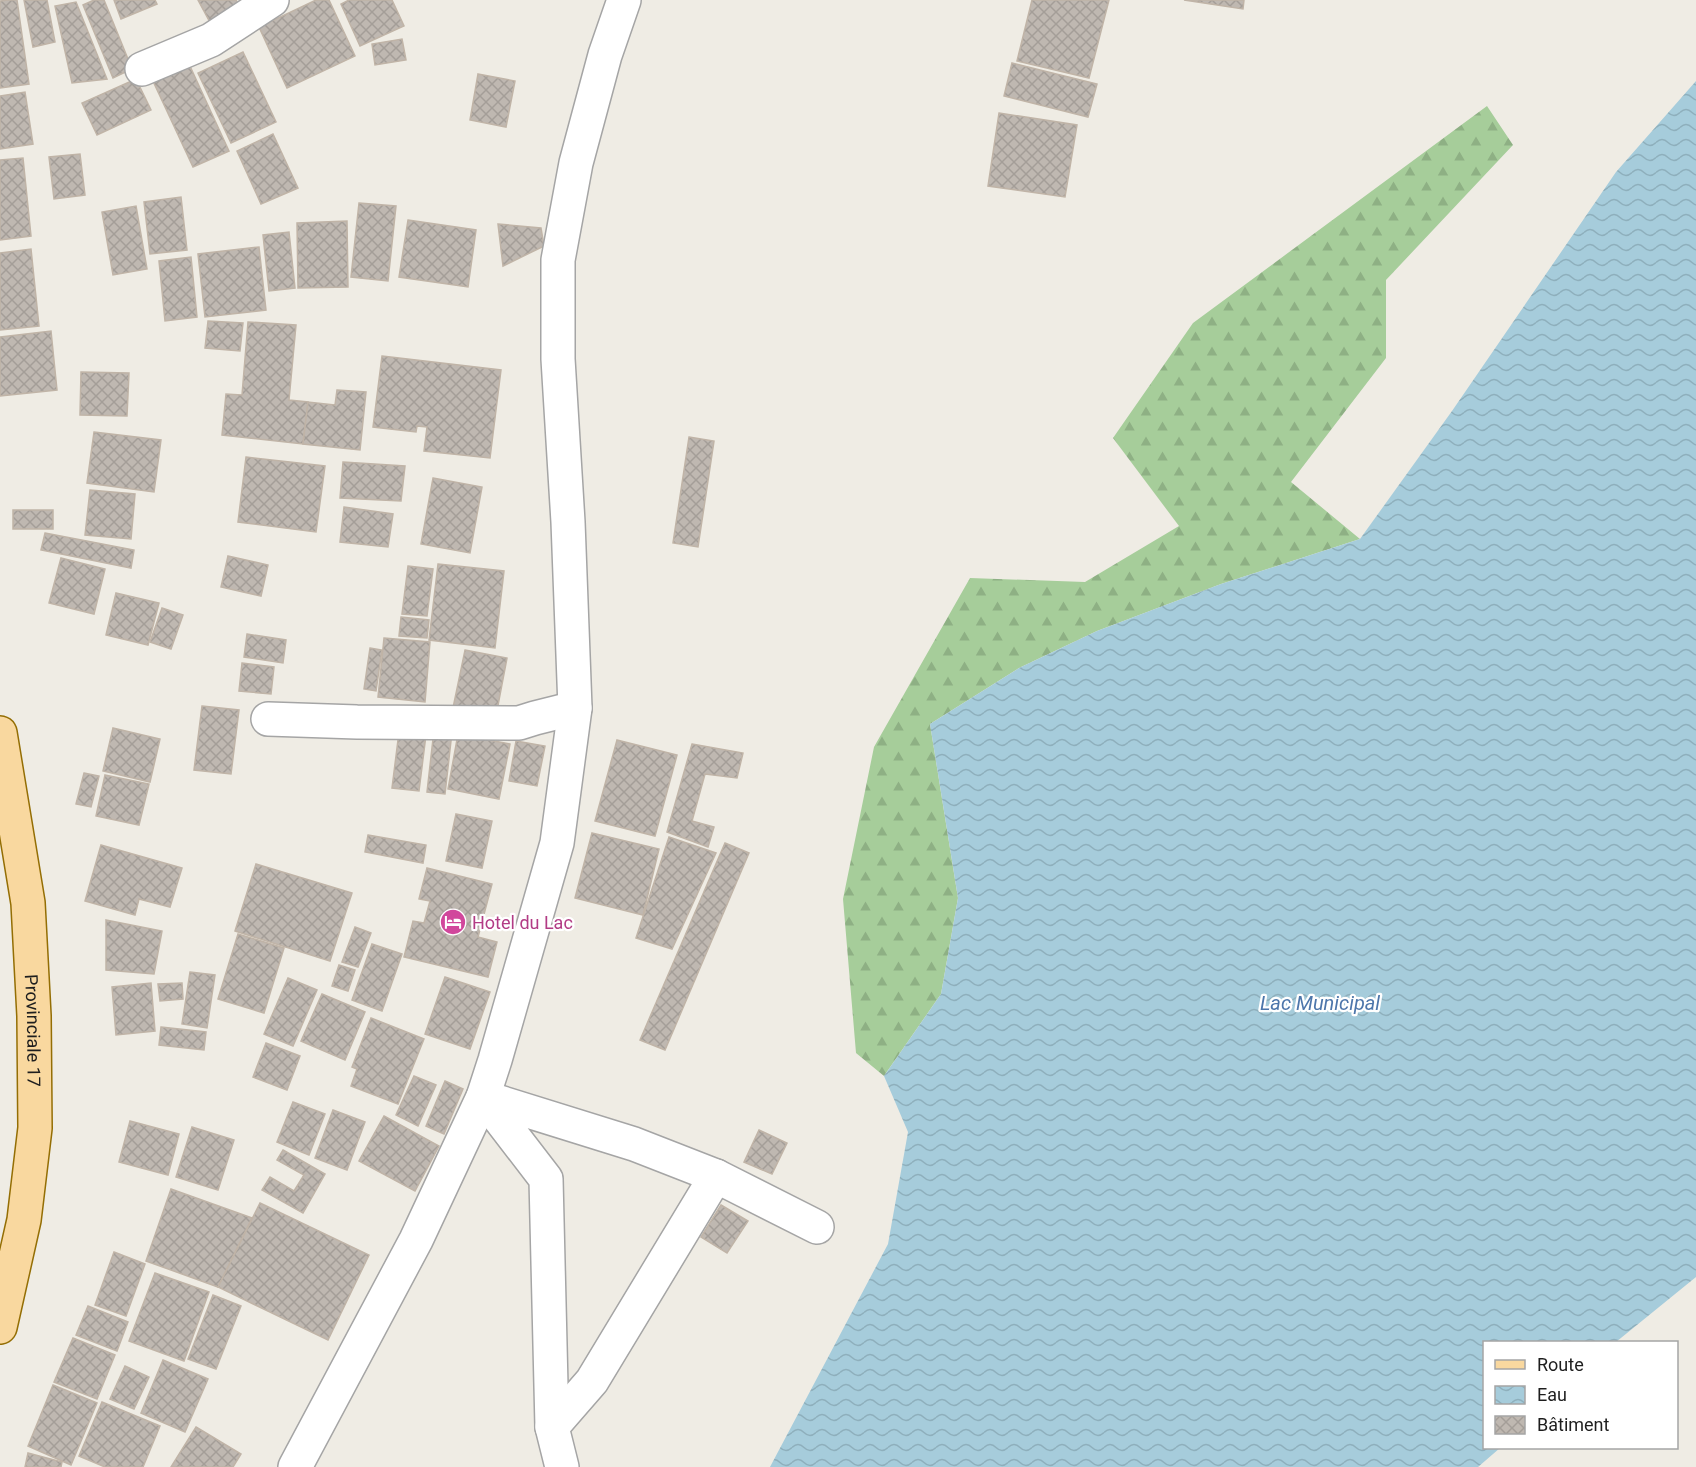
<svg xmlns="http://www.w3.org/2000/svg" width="1696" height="1467" viewBox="0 0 1696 1467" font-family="Roboto,sans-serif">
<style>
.forest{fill:url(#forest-firs)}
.water{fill:url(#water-waves)}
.building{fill:url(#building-cross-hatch);stroke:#c0b4a7;stroke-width:1.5}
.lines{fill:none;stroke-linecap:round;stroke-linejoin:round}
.minor-casing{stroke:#a5a5a5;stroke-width:36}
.major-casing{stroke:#946e04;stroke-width:36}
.minor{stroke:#fff;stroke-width:33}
.major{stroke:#f9d89f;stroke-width:33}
.labels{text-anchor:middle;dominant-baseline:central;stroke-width:4.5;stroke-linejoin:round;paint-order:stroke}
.hotel-label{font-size:18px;fill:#b23c85;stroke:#fff;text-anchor:start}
.street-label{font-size:18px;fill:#1e1e1e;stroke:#fff}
.water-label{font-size:20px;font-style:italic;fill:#4d76ab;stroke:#fff}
</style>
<defs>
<pattern id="forest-firs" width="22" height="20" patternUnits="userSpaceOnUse" patternTransform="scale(1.5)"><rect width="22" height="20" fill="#a6cd9a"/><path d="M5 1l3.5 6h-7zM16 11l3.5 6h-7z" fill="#8eb084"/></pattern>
<pattern id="water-waves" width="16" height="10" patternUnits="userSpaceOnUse" patternTransform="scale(1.5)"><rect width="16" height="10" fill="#a6ccdb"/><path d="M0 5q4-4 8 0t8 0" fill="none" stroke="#8eafbc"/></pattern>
<pattern id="building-cross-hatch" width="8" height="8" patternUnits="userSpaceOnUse" patternTransform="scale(1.5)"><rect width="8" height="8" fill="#bfb8b1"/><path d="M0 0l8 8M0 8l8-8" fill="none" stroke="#a49e98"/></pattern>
</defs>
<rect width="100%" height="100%" fill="#efece4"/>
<polygon class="forest" points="1487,106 1513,145 1386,280 1386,358 1291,482 1360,539 1221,584 1097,631 1019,668 930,724 958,898 941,994 884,1076 856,1053 843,899 874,747 970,578 1085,582 1179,526 1113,438 1193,323"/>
<polygon class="water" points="1696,81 1696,1277 1616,1342 1484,1342 1484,1448 1500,1448 1478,1467 770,1467 888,1244 908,1132 884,1076 941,994 958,898 930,724 1019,668 1097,631 1221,584 1360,539 1452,411 1616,172"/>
<g class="building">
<polygon points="8,0 17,0 29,84 0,88 0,1"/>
<polygon points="24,0 47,0 55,42 33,47"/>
<polygon points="94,0 104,0 132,69 113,78 83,5"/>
<polygon points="114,0 155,0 157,4 121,19"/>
<polygon points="198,0 236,0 242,11 212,26"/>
<polygon points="316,0 329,0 355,56 287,88 259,27"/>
<polygon points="349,0 392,0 404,26 360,46 341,4"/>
<polygon points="1032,0 1109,0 1089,78 1017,61"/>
<polygon points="1184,0 1244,0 1243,9"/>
<polygon points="76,2 107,79 72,83 55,6"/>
<polygon points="402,39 406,60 375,65 372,44"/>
<polygon points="243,52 276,122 231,143 198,73"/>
<polygon points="1012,63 1097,84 1088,117 1004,96"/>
<polygon points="189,64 229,151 193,167 153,81"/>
<polygon points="478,74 515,81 506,127 470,120"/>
<polygon points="136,79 151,110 97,135 82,103"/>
<polygon points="25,92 33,144 0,149 0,96"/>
<polygon points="999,113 1077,125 1065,197 988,186"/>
<polygon points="273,134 298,188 261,204 237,151"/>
<polygon points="80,154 85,195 54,199 49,157"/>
<polygon points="23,158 31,236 0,240 0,160"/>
<polygon points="181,197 187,250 150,254 144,202"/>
<polygon points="359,203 396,206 388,281 351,277"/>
<polygon points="136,206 147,269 113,275 102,212"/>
<polygon points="408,220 476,230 468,287 399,277"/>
<polygon points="347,221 348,287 298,288 297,223"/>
<polygon points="498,224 541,228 544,246 503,266"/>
<polygon points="289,232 295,288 269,291 263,235"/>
<polygon points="259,247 266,310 205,317 198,254"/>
<polygon points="31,249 39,326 0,330 0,253"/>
<polygon points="191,257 197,317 165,321 159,261"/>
<polygon points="208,321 243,323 240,351 205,348"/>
<polygon points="248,322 296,325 289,400 308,402 303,444 222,435 226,394 242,395"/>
<polygon points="51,331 57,390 0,396 0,337"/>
<polygon points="382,356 501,370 490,458 424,451 427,427 417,426 416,432 373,427"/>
<polygon points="81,372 129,373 127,416 80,415"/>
<polygon points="337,390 366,392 360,450 303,444 308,402 335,405"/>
<polygon points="94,432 161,440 154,492 87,483"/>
<polygon points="689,437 714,441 698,547 673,543"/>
<polygon points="246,457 325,466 316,532 238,522"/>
<polygon points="343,462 405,466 401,501 340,498"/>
<polygon points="433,478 482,487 470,553 421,544"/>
<polygon points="90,490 135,494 131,539 85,535"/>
<polygon points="344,507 393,514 388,547 340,542"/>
<rect x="13" y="510" width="40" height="19"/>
<polygon points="45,533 134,550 131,568 41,550"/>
<polygon points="228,556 268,565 261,596 221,587"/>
<polygon points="61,558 105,569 94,614 49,603"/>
<polygon points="438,564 504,571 495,648 429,640"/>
<polygon points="408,566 433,569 427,616 402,614"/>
<polygon points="116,593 159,603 148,645 106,635"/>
<polygon points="162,608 183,615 171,649 150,642"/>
<polygon points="401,617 429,620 427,638 399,636"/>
<polygon points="247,634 286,640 283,663 244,657"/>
<polygon points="384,638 430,642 425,702 378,697"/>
<polygon points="370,648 382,650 376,691 364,689"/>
<polygon points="465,650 507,658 496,716 453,708"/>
<polygon points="242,663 274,667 271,694 239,691"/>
<polygon points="202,706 239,710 231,774 194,770"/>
<polygon points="400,724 427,727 419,791 392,788"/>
<polygon points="113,728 160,739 150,782 103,771"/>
<polygon points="434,730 452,732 445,794 427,792"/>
<polygon points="458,734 510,744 499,799 448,789"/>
<polygon points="617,740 677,755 655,836 595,821"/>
<polygon points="516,741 545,746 537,786 509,781"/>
<polygon points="692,744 743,753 737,778 705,774 692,821 714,827 708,847 667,832"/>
<polygon points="84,773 99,776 91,807 76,804"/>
<polygon points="105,775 149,784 139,825 96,816"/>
<polygon points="456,814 492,821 482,868 446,861"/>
<polygon points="592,833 659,849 643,915 575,898"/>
<polygon points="368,835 426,845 423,863 365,852"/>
<polygon points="669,837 716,853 672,949 636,938"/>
<polygon points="725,843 749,853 665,1050 640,1040"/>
<polygon points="101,845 182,868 170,907 139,899 135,915 85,901"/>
<polygon points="256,864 352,893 330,961 235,931"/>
<polygon points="427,868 492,884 478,937 497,942 488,977 404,957 413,921 424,923 430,901 419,899"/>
<polygon points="106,920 162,931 154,974 106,970"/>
<polygon points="355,927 371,933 358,967 342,962"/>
<polygon points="238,934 284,948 264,1013 218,999"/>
<polygon points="372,944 402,954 382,1011 352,1000"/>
<polygon points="339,965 355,970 348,991 332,986"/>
<polygon points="190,972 215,975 207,1028 182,1024"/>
<polygon points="445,977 490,992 470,1049 425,1034"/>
<polygon points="288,978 317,990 293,1046 264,1034"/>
<polygon points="151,983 155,1031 116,1035 112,987"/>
<polygon points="182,983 183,999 160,1001 158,984"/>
<polygon points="322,994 365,1012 345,1060 301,1041"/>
<polygon points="371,1018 424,1039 398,1104 351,1086 357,1069 352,1067"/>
<polygon points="161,1027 206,1032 204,1050 159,1045"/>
<polygon points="266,1043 300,1056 287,1090 253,1077"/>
<polygon points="414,1076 436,1085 418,1126 396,1115"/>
<polygon points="445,1081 463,1089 444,1134 426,1126"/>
<polygon points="293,1102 325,1114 309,1155 277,1142"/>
<polygon points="333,1110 365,1122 347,1170 315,1158"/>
<polygon points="384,1116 439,1146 415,1191 359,1161"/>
<polygon points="130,1121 179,1134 168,1175 119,1162"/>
<polygon points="192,1127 234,1140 218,1190 176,1177"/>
<polygon points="759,1130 787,1143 772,1174 744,1162"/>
<polygon points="283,1150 325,1174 303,1213 262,1190 270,1177 294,1191 304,1175 277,1160"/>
<polygon points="171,1189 252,1218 218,1287 146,1261"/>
<polygon points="260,1203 369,1255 328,1340 218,1287"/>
<polygon points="721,1205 748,1221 727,1253 701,1237"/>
<polygon points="114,1252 145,1264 126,1316 95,1305"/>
<polygon points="155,1273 209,1292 184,1361 129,1341"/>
<polygon points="213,1295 241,1306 216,1369 188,1359"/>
<polygon points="88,1306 128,1322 117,1351 76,1335"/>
<polygon points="73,1338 115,1355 97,1399 54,1382"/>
<polygon points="163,1360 208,1379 185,1432 141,1413"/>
<polygon points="125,1366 149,1377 134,1409 110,1399"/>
<polygon points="53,1385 97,1403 71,1465 28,1446"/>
<polygon points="102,1402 160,1426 143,1467 105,1467 79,1456"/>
<polygon points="196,1427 241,1454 233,1467 171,1467"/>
<polygon points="28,1453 62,1462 61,1467 25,1467"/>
</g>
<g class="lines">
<g class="minor-casing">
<g id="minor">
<polyline points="142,69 211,40 272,0"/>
<polyline points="268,719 357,722 519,723 535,718 575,708"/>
<polyline points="552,1427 546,1179 483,1097 634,1144 716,1176 817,1227"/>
<polyline points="295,1467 416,1240 483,1097 495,1060 557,843 575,708 568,522 558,359 558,260 576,163 605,55 624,0"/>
<polyline points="562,1467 552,1427 592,1381 716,1176"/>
</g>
</g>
<g class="major-casing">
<g id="major">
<path id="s1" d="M0 733 28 903 34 1016 35 1128 24 1220 0 1327"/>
</g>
</g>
<use href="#minor" class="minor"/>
<use href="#major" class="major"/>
</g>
<defs>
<g id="hotel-disc" transform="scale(1.35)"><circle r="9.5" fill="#d1479c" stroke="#fff"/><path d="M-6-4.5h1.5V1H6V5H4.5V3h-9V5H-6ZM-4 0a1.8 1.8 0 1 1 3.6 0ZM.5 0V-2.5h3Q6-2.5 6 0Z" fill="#fff"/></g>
</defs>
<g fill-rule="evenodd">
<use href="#hotel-disc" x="453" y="922"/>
</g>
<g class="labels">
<g class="hotel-label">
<text x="472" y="922">Hotel du Lac</text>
</g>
<g class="street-label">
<text stroke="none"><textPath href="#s1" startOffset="300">Provinciale 17</textPath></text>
</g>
<g class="water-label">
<text x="1320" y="1003">Lac Municipal</text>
</g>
</g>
<rect x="1483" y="1341" width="195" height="108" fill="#ffffff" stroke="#a5a5a5" stroke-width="1.5"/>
<rect x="1495" y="1360" width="30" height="9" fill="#f9d89f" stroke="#a5a5a5" stroke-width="1.5"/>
<text x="1537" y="1371" font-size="18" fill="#1e1e1e">Route</text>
<rect x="1495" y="1386" width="30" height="18" fill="url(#water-waves)" stroke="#a5a5a5" stroke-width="1.5"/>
<text x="1537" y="1401" font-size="18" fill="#1e1e1e">Eau</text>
<rect x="1495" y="1416" width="30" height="18" fill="url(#building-cross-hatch)" stroke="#a5a5a5" stroke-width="1.5"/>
<text x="1537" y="1431" font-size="18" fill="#1e1e1e">Bâtiment</text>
</svg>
